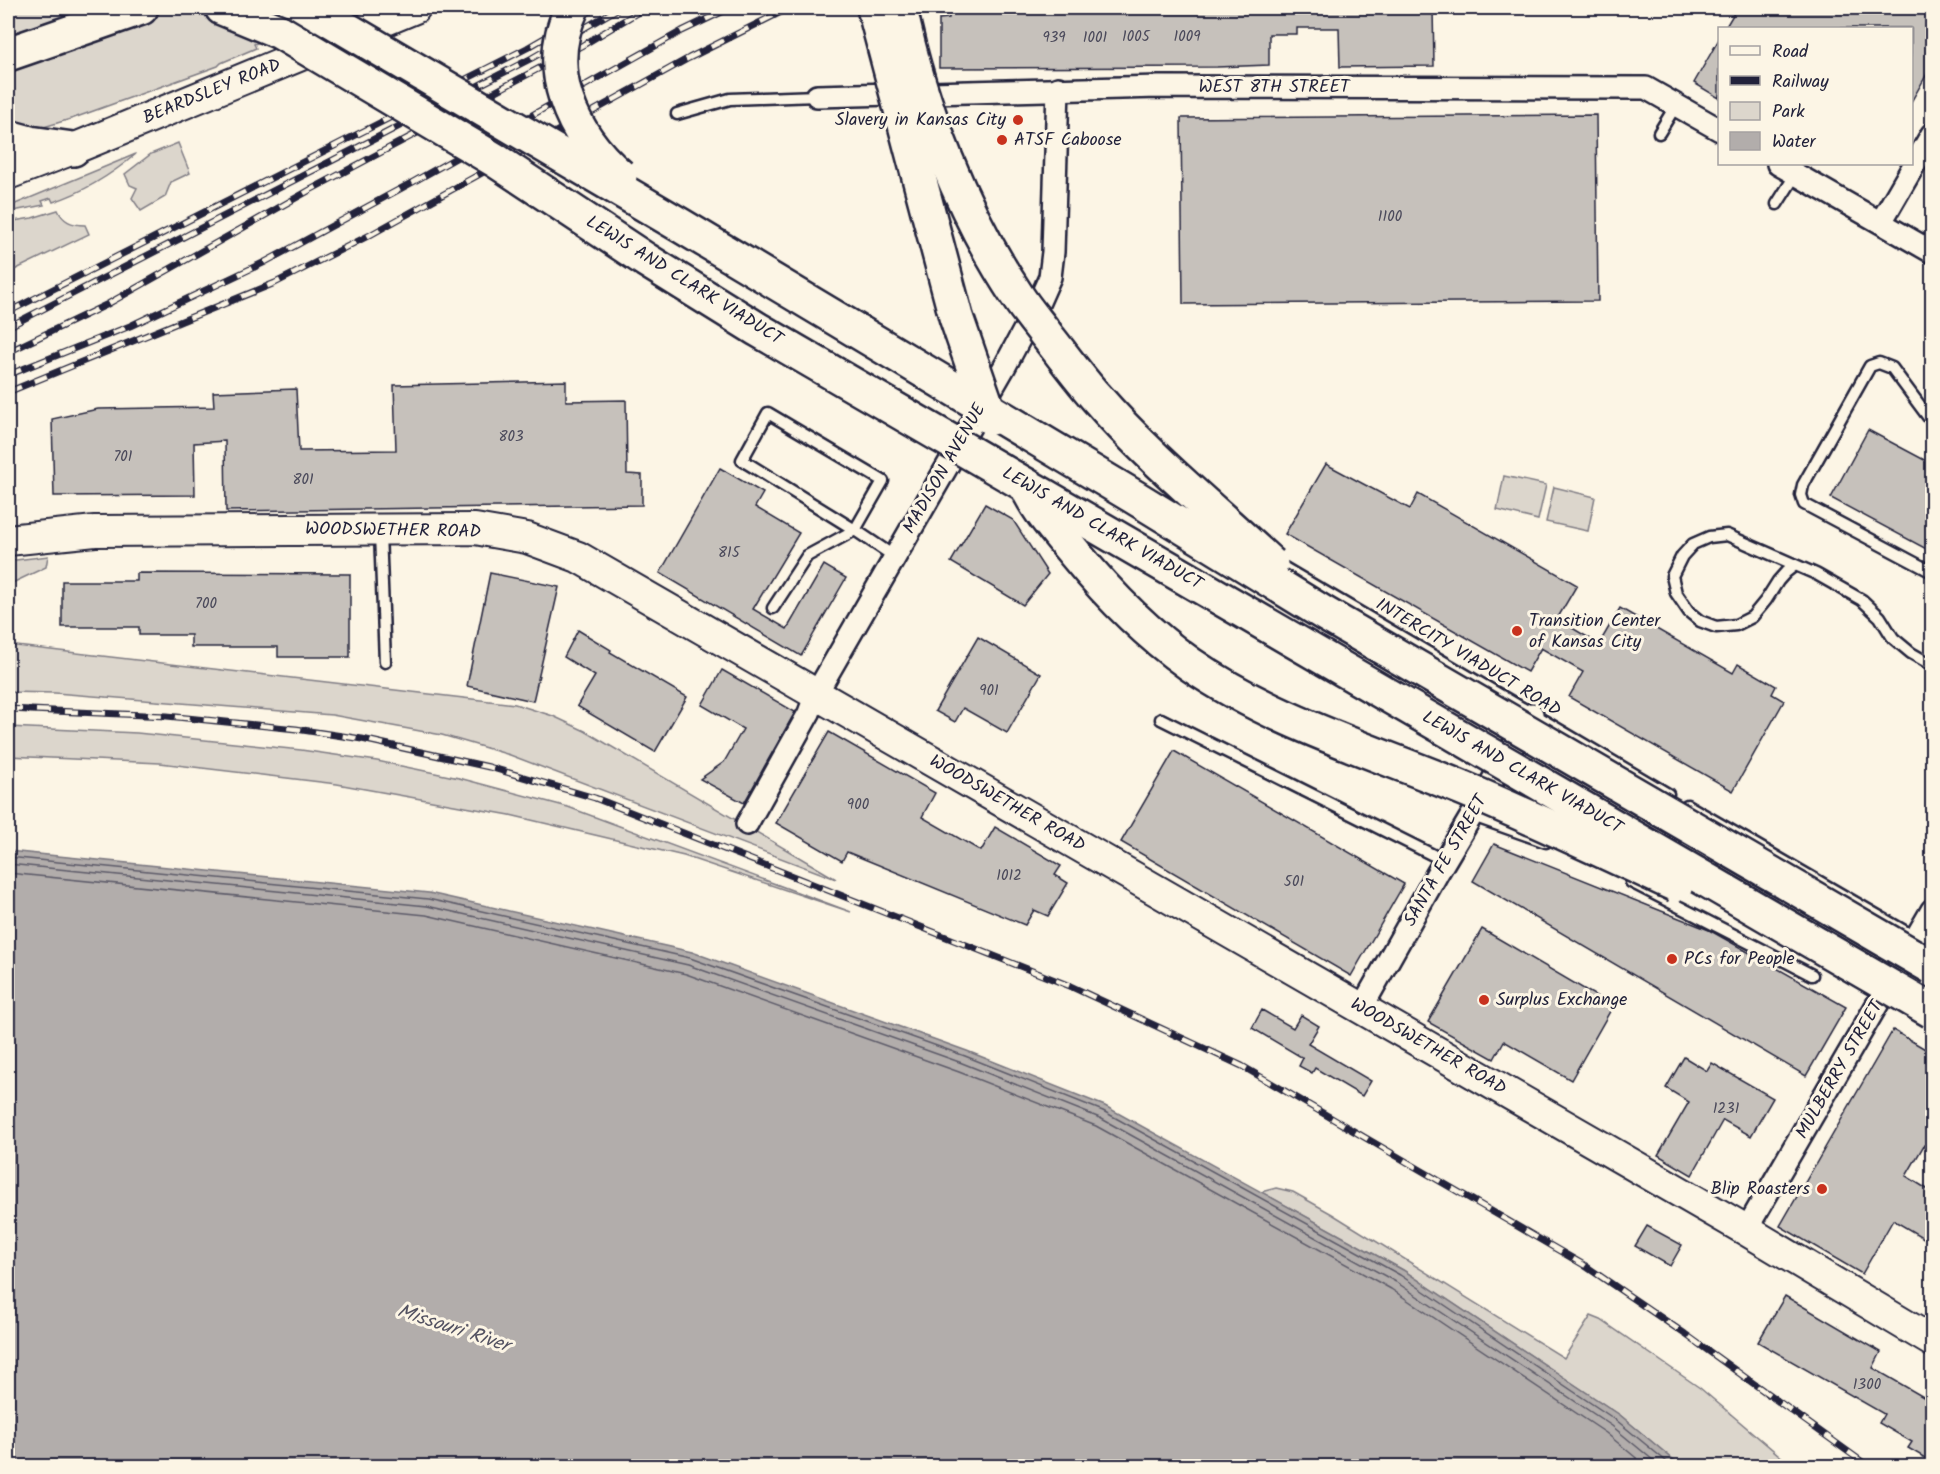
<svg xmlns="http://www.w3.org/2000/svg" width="1940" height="1474" viewBox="0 0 1940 1474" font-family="Kalam,sans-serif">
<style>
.green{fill:#dcd6cc;stroke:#7f7c84;stroke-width:1.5}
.water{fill:#b2adab;stroke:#78757e;stroke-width:1.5}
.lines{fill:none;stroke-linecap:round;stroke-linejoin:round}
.shore{stroke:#5c5a68;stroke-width:1.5}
.building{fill:#c6c1bb;stroke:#22223b;stroke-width:1.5}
.lane-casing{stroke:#22223b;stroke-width:15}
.street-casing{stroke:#22223b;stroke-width:26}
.secondary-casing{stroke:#22223b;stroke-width:34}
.highway-casing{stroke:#22223b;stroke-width:38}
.lane{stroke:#fcf5e5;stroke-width:10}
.street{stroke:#fcf5e5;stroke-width:21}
.secondary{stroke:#fcf5e5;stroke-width:30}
.highway{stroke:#fcf5e5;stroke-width:33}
.rail-casing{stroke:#22223b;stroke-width:7}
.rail{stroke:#fcf5e5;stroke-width:4.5;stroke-dasharray:14;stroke-linecap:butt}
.highway-bridge-casing{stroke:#22223b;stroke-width:38;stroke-linecap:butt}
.highway-bridge{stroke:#fcf5e5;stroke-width:33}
.poi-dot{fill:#c8321e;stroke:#fcf5e5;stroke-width:2}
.labels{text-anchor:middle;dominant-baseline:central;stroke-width:6;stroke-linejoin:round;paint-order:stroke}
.number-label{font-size:15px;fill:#4b4a5b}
.street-label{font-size:18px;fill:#22223b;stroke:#fcf5e5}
.poi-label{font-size:18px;fill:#22223b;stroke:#fcf5e5;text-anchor:start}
.water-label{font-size:20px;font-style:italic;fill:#545362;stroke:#fcf5e5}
</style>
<rect width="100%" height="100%" fill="#fcf5e5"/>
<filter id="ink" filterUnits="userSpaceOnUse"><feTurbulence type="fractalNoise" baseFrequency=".0167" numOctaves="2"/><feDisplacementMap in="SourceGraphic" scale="12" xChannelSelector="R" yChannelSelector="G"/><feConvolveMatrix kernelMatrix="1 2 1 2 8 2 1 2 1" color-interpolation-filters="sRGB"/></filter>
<g filter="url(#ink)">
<g class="green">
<polygon points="8,8 191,8 208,14 260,42 254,44 256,48 221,63 218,66 74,118 37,129 8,129"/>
<polygon points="178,143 190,173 171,182 165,197 141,211 132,198 137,188 130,185 125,174 151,154"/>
<path d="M136 154C111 175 84 192 53 202L51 198 42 201 44 205 8 212V207Z"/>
<path d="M58 210C63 221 71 225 85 225L89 234 8 273V222L32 218Z"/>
<polygon points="1504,476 1546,485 1538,520 1497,510"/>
<polygon points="1554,487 1595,497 1588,531 1546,522"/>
<polygon points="48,556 46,567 8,585 8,561"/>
<polygon points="8,645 515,704 553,716 585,731 836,879 510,755 442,735 332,715 55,693 8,692"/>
<polygon points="8,727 137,733 301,750 377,761 459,778 568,807 851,912 684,856 510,815 337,784 160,763 8,756"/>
<polygon points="1276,1188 1293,1192 1332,1214 1564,1358 1591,1316 1601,1320 1700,1388 1792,1466 1681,1466 1620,1415 1403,1270 1261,1192"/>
</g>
<polygon class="water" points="8,851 429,893 692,952 967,1051 1105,1106 1403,1270 1620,1415 1681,1466 8,1466"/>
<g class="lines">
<g class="shore">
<polyline points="8,857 428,899 690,958 965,1056 1103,1111 1400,1275 1616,1420 1672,1466"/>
<polyline points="8,864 427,906 688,965 962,1063 1100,1118 1396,1282 1612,1426 1660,1466"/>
<polyline points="8,873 426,915 686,974 959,1072 1096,1126 1391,1289 1606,1433 1646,1466"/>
</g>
</g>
<g class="building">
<polygon points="949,8 1269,8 1269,11 1321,10 1321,8 1433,8 1434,66 1340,67 1339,28 1297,28 1297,34 1269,34 1269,65 1217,67 939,68 939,19 949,18"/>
<polygon points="1737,8 1932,8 1932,65 1911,102 1911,28 1725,28"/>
<polygon points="1719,39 1719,98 1694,83"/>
<polygon points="1596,115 1598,301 1183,304 1181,118"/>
<polygon points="566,381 566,401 626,400 627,474 642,475 642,505 226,511 225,441 194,443 195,495 54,496 52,419 98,409 214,407 213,392 296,389 299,451 396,450 394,385"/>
<polygon points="1868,430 1932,464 1932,552 1831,498"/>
<polygon points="1326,464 1410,509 1418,494 1577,585 1557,619 1599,644 1620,608 1733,673 1738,664 1776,686 1772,694 1784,701 1733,791 1569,697 1583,672 1541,648 1527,672 1285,534"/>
<polygon points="720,468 763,493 755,507 799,533 753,609 787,629 824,565 846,578 801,656 660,573"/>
<polygon points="985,504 1013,520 1048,574 1023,605 951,562"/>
<polygon points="137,573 350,574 350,657 278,657 278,647 191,647 191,635 139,635 139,627 62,627 62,581 137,581"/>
<polygon points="490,573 559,587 533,701 467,686"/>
<polygon points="578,630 611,650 610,652 687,697 655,752 577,706 595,676 564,657"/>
<polygon points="978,637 1041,674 1007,733 963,708 955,722 935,711"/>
<polygon points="722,670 795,712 744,803 700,779 724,762 743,729 702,705"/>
<polygon points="829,732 935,793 922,817 981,851 995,827 1061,866 1055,875 1068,883 1048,916 1034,910 1025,925 847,852 842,861 776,823"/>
<polygon points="1174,751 1404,884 1351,976 1121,842"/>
<polygon points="1494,844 1709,930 1846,1007 1806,1076 1473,881"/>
<polygon points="1482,929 1613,1006 1571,1080 1504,1041 1494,1059 1428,1022"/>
<polygon points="1262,1010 1293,1028 1301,1015 1319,1026 1308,1044 1371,1081 1362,1096 1315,1068 1312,1073 1299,1066 1303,1058 1252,1028"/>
<polygon points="1893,1030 1932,1053 1932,1150 1924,1145 1906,1176 1932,1192 1932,1243 1893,1220 1862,1274 1780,1226"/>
<polygon points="1684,1057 1707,1071 1712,1063 1773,1098 1751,1136 1723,1120 1692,1175 1658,1155 1689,1102 1666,1088"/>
<polygon points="1647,1226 1682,1245 1670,1266 1635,1246"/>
<polygon points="1785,1296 1881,1352 1873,1368 1932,1402 1932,1462 1908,1448 1912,1442 1879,1423 1884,1414 1758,1342"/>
</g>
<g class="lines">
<g class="lane-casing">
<g id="lane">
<polyline points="677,114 730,99 817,96"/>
<polyline points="1659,133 1676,105"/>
<polyline points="1777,204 1796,174"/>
<polyline points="1932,422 1892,368 1879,363 1870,366 1803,485 1801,495 1804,504 1932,572"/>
<polyline points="380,533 385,662"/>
<polyline points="1276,563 1668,794"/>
<polyline points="1795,565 1786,572 1778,581 1766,600 1752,617 1736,625 1716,627 1700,621 1689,612 1676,593 1672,576 1682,556 1693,544 1709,537 1727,535 1816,574 1862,600 1880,617 1893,638 1911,653 1932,665"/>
<polyline points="773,608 807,556 855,530 742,460 768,413 883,481 855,530 895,557"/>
<polyline points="1161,719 1445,861"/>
<polyline points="1687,805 1932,947"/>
<polyline points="1473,816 1546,842"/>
<polyline points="1631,882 1812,975"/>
</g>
</g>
<g class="street-casing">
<g id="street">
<polyline points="817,96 1159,87 1646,88 1720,130"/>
<polyline points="1778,164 1932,252"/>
<polyline points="1881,222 1932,134"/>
<polyline points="747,824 809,713 816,694 1005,366 1038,304 1050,277 1053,252 1058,88"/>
<polyline points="1361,1009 1437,874 1532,714"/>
<polyline points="1746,1230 1932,910"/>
</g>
</g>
<g class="secondary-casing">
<g id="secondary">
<polyline points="8,174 73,149 415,8"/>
<polyline points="8,540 95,531 475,529 527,538 578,557 1746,1230 1932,1341"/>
</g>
</g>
<g class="highway-casing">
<g id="highway">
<polyline points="222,8 280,32"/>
<polyline points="8,54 141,8"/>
<polyline points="8,137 30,143 73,149"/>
</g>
</g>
<use href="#lane" class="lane"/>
<use href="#street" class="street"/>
<use href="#secondary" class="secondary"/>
<use href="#highway" class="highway"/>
<g class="rail-casing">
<g id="rail">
<polyline points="8,312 527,48 596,8"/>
<polyline points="8,327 532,58 619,8"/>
<polyline points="8,352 106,305 310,190 583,45 645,8"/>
<polyline points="8,375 130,326 265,262 413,182 682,31 730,8"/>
<polyline points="8,392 275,283 370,235 689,58 789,8"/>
<polyline points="8,709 167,716 296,729 362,739 489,767 595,798 1070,986 1242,1066 1584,1265 1685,1334 1868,1466"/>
</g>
</g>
<use href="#rail" class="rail"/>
<g class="highway-bridge-casing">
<g id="highway-bridge">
<path d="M572 8C542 70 571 134 620 176"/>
<polyline points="874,8 956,317 991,418"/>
<path d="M900 8C919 104 963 215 1018 297 1027 311 1038 323 1048 337 1064 357 1079 378 1096 397 1147 456 1214 511 1271 564"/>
<polyline points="324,16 680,225 1136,498 1325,614 1932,967"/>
<polyline points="280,32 495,160 646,260 757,329 1932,1011"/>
<path d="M1030 493C1042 516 1060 535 1076 555 1108 594 1149 635 1190 664 1272 721 1370 750 1462 788 1534 818 1605 852 1676 885"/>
</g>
</g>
<use href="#highway-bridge" class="highway-bridge"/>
</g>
</g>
<g class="poi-dot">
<circle cx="1018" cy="120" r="6"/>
<circle cx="1002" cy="140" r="6"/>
<circle cx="1517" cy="631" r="6"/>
<circle cx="1672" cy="959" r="6"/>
<circle cx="1484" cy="1000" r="6"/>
<circle cx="1822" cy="1189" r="6"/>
</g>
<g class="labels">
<g class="number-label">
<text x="1136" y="37">1005</text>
<text x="1187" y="37">1009</text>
<text x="1054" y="38">939</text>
<text x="1095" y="38">1001</text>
<text x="1390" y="217">1100</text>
<text x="511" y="437">803</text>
<text x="123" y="457">701</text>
<text x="303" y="480">801</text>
<text x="729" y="553">815</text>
<text x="206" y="604">700</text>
<text x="989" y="691">901</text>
<text x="858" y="805">900</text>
<text x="1009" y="876">1012</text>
<text x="1294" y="882">501</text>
<text x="1726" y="1109">1231</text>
<text x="1867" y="1385">1300</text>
</g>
<g class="street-label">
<text x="1274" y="87">WEST 8TH STREET</text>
<text transform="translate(212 92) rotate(-22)">BEARDSLEY ROAD</text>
<text transform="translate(684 281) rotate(32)">LEWIS AND CLARK VIADUCT</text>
<text transform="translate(945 469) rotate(-60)">MADISON AVENUE</text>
<text transform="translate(1102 529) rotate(30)">LEWIS AND CLARK VIADUCT</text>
<text transform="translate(393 531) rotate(1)">WOODSWETHER ROAD</text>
<text transform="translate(1468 658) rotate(31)">INTERCITY VIADUCT ROAD</text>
<text transform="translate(1522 773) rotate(30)">LEWIS AND CLARK VIADUCT</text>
<text transform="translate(1007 804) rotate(30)">WOODSWETHER ROAD</text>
<text transform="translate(1446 861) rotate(-60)">SANTA FE STREET</text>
<text transform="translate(1428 1047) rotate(30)">WOODSWETHER ROAD</text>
<text transform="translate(1840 1070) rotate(-60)">MULBERRY STREET</text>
</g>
<g class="poi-label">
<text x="1006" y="120" text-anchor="end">Slavery in Kansas City</text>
<text x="1014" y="140">ATSF Caboose</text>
<text x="1529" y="621">Transition Center<tspan x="1529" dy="21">of Kansas City</tspan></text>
<text x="1684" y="959">PCs for People</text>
<text x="1496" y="1000">Surplus Exchange</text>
<text x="1810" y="1189" text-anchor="end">Blip Roasters</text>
</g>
<g class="water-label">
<text transform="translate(453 1329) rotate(18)">Missouri River</text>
</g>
</g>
<rect width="1940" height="1474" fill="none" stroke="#fcf5e5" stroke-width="30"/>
<rect x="15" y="15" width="1910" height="1444" fill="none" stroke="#22223b" stroke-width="2" filter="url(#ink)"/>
<rect x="1718" y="27" width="195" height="138" fill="#fcf5e5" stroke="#a5a1a1" stroke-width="1.5"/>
<rect x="1730" y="46" width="30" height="9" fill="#fcf5e5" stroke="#a5a1a1" stroke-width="1.5"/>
<text x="1772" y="57" font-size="18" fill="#22223b">Road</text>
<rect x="1730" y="76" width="30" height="9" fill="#22223b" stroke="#a5a1a1" stroke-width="1.5"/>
<text x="1772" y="87" font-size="18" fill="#22223b">Railway</text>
<rect x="1730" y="102" width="30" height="18" fill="#dcd6cc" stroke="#a5a1a1" stroke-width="1.5"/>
<text x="1772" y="117" font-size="18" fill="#22223b">Park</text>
<rect x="1730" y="132" width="30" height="18" fill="#b2adab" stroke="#a5a1a1" stroke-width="1.5"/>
<text x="1772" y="147" font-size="18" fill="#22223b">Water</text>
</svg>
